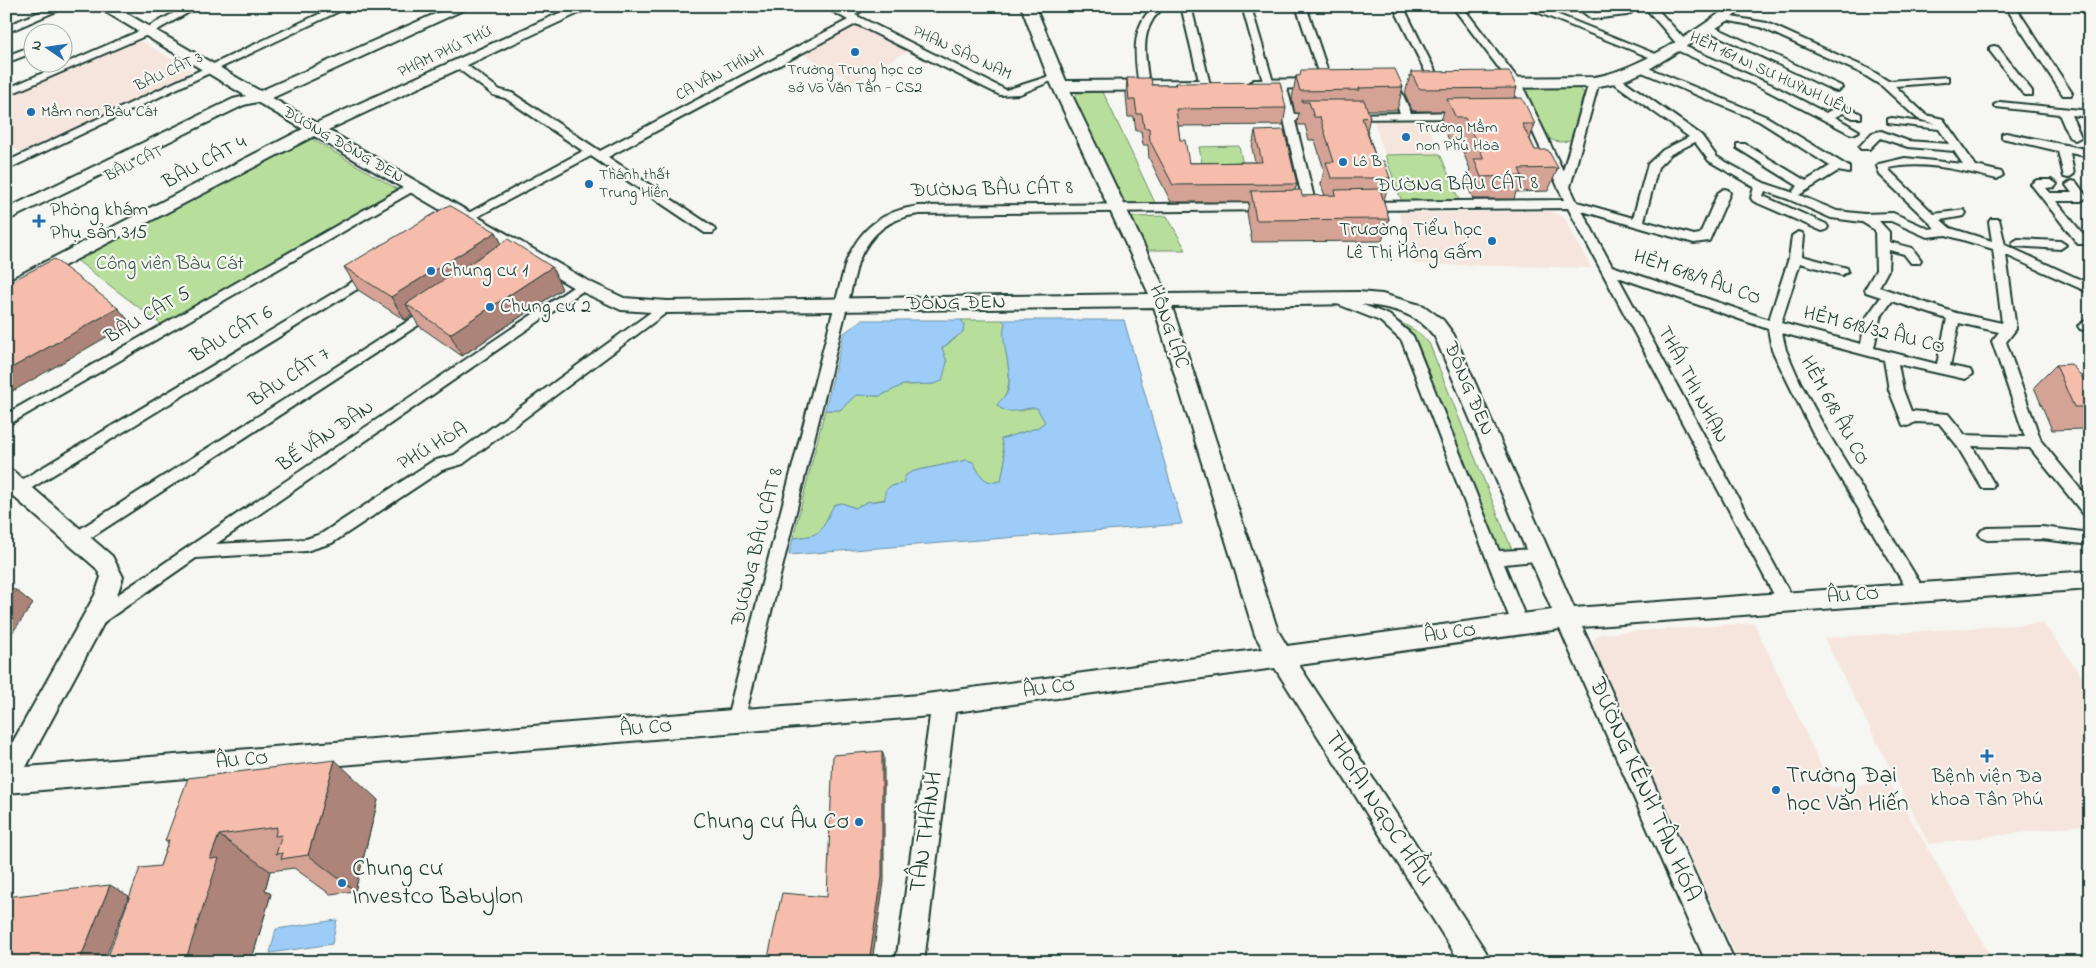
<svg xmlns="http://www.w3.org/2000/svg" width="2096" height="968" viewBox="0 0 2096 968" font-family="'Indie Flower',sans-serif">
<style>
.built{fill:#f6e5dd}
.green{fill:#b7df9b;stroke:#6b8e68}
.water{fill:#9cccf7;stroke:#6a93a9}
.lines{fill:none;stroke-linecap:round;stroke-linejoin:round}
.street-casing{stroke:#1f3d34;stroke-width:4}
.secondary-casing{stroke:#1f3d34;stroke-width:4}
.street{fill:#f6f6f2;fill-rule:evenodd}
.secondary{fill:#f6f6f2;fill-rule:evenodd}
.wall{fill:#d4a395;stroke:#1f3d34}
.shaded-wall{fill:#ac8479;stroke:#1f3d34}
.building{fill:#f6bdad;stroke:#1f3d34}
.poi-dot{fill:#1f6fb2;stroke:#f6f6f2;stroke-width:2}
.labels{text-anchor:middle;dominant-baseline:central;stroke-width:4.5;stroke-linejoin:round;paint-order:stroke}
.far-street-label{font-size:16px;fill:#1f3d34;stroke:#f6f6f2}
.far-poi-label{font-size:16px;fill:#1f3d34;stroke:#f6f6f2;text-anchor:start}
.street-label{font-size:20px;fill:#1f3d34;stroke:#f6f6f2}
.poi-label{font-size:20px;fill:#1f3d34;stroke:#f6f6f2;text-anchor:start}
.park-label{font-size:20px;fill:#3d5d49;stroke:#f6f6f2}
.near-poi-label{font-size:24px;fill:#1f3d34;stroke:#f6f6f2;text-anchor:start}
.near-street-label{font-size:24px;fill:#1f3d34;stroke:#f6f6f2}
</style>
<rect width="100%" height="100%" fill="#f6f6f2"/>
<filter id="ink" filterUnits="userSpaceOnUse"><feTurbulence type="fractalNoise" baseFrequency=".02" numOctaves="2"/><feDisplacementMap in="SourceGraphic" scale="10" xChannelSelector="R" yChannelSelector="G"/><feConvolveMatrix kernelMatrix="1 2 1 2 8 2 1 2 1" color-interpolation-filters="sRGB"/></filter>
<g filter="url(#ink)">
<g class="built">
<polygon points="855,24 909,50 854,82 801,53"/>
<polygon points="132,42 143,42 191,70 186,76 26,151 18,151 6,143 6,98"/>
<polygon points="1425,118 1440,154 1385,155 1373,119"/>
<polygon points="1549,211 1564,217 1591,268 1414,264 1399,213"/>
<polygon points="1754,623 1831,787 1889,782 1994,962 1739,962 1593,646 1593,641 1599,634"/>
<polygon points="2043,623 2090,687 2090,824 1929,844 1824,638"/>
</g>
<g class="green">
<path d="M1578 86 1584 93 1571 139C1565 143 1555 143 1549 138 1542 131 1528 97 1526 88Z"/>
<polygon points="1103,92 1156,205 1120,203 1074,98 1077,93"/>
<polygon points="235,109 78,188 74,188 76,186"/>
<polygon points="307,136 397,189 162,325 75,259"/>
<polygon points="1239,146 1245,175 1204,175 1199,147"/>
<polygon points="1440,154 1459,200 1402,202 1385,155"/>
<polygon points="1167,216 1186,250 1144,250 1132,223 1131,217"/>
<polygon points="1386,314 1416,331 1429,343 1514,555 1499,555 1418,344 1410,330"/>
<path d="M961 320H1002L1005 323C999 345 1021 386 999 402L1001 409 1023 411 1031 407 1037 408 1045 422 1037 428 1001 439 1005 460 1001 481C984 485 981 476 973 462L967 460 914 471 906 475 903 483 889 487 886 499 867 502 856 508 842 503 834 505C819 532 826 535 793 538L825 410H840L856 395 880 396 903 385 934 384 947 362 942 348 955 339 964 324Z"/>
</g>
<g class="water">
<polygon points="862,320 961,320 964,324 963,332 942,348 947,362 942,381 934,384 903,385 880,396 856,395 840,410 825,410 844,333"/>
<path d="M1002 320H1124L1182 524 789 555 793 538C826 535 819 532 834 505L842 503 855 508 867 502 885 500V491L889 487 903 483 906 475 914 471 967 460 973 462C981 476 984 485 1001 481L1005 460 1001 439 1037 428 1045 422 1037 408C1025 406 1009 418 997 405 1000 399 1007 397 1008 390 1014 368 999 344 1005 323Z"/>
<polygon points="337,920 332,944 270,953 276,929"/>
</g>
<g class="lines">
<g class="street-casing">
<g id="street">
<polygon points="54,6 68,6 6,33 6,26"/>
<polygon points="187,6 200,6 152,33 6,96 6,89 144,29"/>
<polygon points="336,6 350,6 6,170 6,162"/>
<polygon points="823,6 836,6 847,12 856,6 869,6 855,15 1006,90 1056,74 1061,77 1020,94 1000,95 856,24 608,157 713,227 715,230 713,233 705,233 591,156 458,227 450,227 448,224 583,151 505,98 493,95 456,67 456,63 464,63 500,90 512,93 600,151 848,20"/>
<path d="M1154 6H1165C1161 11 1155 15 1152 21 1140 40 1147 65 1149 86L1144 89 1139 86C1135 57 1130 28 1154 6Z"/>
<polygon points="1181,6 1191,6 1210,85 1209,87 1205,88 1200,85"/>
<polygon points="1242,6 1251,7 1274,85 1273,87 1269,88 1264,85"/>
<polygon points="1296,6 1306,6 1332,84 1331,86 1323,86 1322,84"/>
<polygon points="1393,6 1403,6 1441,83 1440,85 1436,86 1431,83"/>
<path d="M1452 6H1462L1521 83 1563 171 1589 82 1594 79 1598 80 1599 82 1570 187 1577 202 1633 218 1648 164 1663 150 1689 137 1611 81V77H1619L1701 135 1717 157 1764 183 1794 193 1793 191 1798 186 1737 148V144H1745L1806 181 1830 166 1759 121 1637 70V66L1641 65 1767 117 1849 167V173L1838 171 1799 195 1837 211 1865 214 1893 213 1929 229 1935 228 1880 175 1877 166 1879 164 1905 158 1963 164 1954 151 1908 147 1880 138 1869 149H1861L1859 147 1872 133 1881 131 1908 141 1949 144 1939 129 1888 123V119L1892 118 1935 124 1918 119 1882 86 1861 73 1760 27 1720 19V15L1767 23 1869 69 1888 81 1948 77V81L1944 82 1895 86 1926 115 1943 119 1976 166 2001 172 2003 175 1997 179C1964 171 1923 160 1889 168L1890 171 1934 214 1964 210 1966 213 1964 216 1941 220 1950 228 1992 241 1989 222 1991 219H1999L2005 245 2090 284V293L2006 255 2016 329 2006 342 2041 441 2090 501V518L2085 516 2030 448 1972 446 1994 484 1992 488H1982L1956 444 1939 423 1915 422 1908 426 1903 425 1889 390 1884 360 1782 333 1786 350 1800 382 1826 430 1925 591 1923 596 1917 598 1911 596 1813 433 1772 350 1768 329 1618 277 1794 601 1792 606 1786 608 1780 606 1568 208 1366 210 1360 206 1366 202 1564 200 1511 84ZM1695 142 1709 161 1754 187 1751 198 1753 201 1822 231 1826 230 1828 227 1826 224 1763 196 1765 191 1788 199 1831 218 1862 222 1875 230 1876 270 1865 289 1866 292 1881 297 1866 318 1861 344 1781 323 1800 263 1842 275 1848 271 1847 268 1802 256 1804 236 1802 233 1798 232 1792 236 1789 258 1769 320 1612 266 1582 211 1694 243 1709 241 1730 193 1728 190 1724 189 1718 193 1700 234 1694 235 1644 221 1658 167 1671 154ZM1879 221H1891L1927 237 1946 235 1993 249 2002 323 1956 313 1879 287 1888 270 1889 250 1904 254 1911 263H1919L1921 260 1912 248 1889 242V232ZM1892 301 1947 319 1937 364 1874 348 1880 318ZM1959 323 1999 332 1992 341 2025 437 1965 435 1948 414 1911 411 1903 390 1898 364 1965 379 1972 374 1970 370 1950 366Z"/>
<polygon points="1522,6 1542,8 1587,6 1594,13 1631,10 1632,12 1627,15 1592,19 1580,10 1554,13 1663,57 1658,60 1654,59"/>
<polygon points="2005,6 2015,6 2072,93 2071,95 2063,95"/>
<path d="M1653 8 1657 9 1686 41 1687 43 1684 46 1772 85 1826 113C1843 103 1844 104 1861 114V118H1853L1843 113 1835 117 1859 131 1853 134 1849 133 1764 89 1672 48V44L1676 43 1648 11Z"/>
<polygon points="1708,24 1841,86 1842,88 1837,91 1833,90 1704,29 1703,27"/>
<polygon points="32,46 32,53 6,63 6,56"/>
<polygon points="1994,46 1998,47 2032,91 2032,95 2024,95 1990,51 1990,47"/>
<polygon points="1393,81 1398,84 1411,113 1462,112 1468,115 1462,118 1346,119 1344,117 1350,114 1400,113 1388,84"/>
<polygon points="1281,82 1286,85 1294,114 1317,114 1323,117 1317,120 1295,121 1316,206 1310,210 1304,206 1276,85"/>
<polygon points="2000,102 2090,111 2090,117 2071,115 2081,137 2075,140 2069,137 2059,114 1996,107 1994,105"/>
<polygon points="2006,133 2090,150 2090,157 2070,153 2074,174 2068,178 2064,177 2058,151 2002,138 2002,134"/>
<polygon points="2051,180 2057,184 2055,187 2046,188 2050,193 2072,193 2066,185 2072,181 2076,182 2087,197 2081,201 2056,201 2086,238 2088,241 2086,244 2078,244 2031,184 2037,180"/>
<polygon points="413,182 417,183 417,189 6,426 6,414"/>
<path d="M1268 203 1272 204 1274 207 1272 210 919 214C888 218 870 234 858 262L744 721 741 727 735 729 729 727 726 721 846 262C860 228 882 211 919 206Z"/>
<polygon points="2018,239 2060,241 2066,245 2060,249 2014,246 2012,243"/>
<polygon points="372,270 378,274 377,277 25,492 15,492 12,488 15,484"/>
<polygon points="582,281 587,282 588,285 587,288 216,544 306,539 321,534 433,461 454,455 662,304 672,304 674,307 463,464 442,470 332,543 306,551 196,558 101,624 95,626 89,624 87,619 89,614"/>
<polygon points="1335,294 1389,315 1413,336 1499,551 1539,549 1545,550 1547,555 1545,560 1504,564 1528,624 1526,629 1520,631 1514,629 1512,624 1402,341 1380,321 1330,301 1328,298 1330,295"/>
<polygon points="432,306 437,307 439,310 437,313 84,542 78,544 72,542 70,538 72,534"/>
<polygon points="2085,321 2090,322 2090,332 2080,329 2078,326"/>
<polygon points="2042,527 2090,533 2090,545 2042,539 1987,540 1982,538 1979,534 1982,530 1987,528"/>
</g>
</g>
<g class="secondary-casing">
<g id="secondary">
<path d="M96 6H114L260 91 453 6H472L272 98 316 123 575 6H594L328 130 588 281 624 298 667 301 1149 294 1048 77 1021 6H1035L1066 81 1203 80 1211 85 1203 90 1070 91 1167 294 1358 292 1382 294 1424 306 1443 320 1454 335 1574 608 2090 571V589L1582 627 1735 962H1706L1560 629 1299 665 1486 952 1490 962H1460L1275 668 955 712 924 962H896L930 716 6 793V754L95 595 101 577 96 568 6 490V469L13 471 112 556 123 577 114 604 26 767 919 695 1263 649 1255 635 1154 307 667 313 621 310 576 289 314 136 6 296V282L303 129 257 102 244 105 6 221V209L233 99 246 96ZM1358 304C1388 307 1416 311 1435 337L1552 610 1287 646 1278 631 1172 307Z"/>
<path d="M1729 6H1745L1729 20 1646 71 1620 82 1594 87 1486 88 1478 83 1486 78 1594 77C1633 72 1697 31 1729 6Z"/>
<polygon points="1323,79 1331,84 1328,87 1254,90 1246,85 1254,80"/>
</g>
</g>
<use href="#street" class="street"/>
<use href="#secondary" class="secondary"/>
</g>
<g class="wall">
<polygon points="1411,72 1517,88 1514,98 1535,124 1530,139 1535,150 1558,168 1548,191 1516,192 1514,199 1473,199 1466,182 1470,169 1458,140 1449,140 1441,121 1444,111 1414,111 1412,110 1405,94"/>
<polygon points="1296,76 1403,87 1397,110 1367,110 1370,117 1367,130 1377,161 1390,178 1384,200 1383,200 1389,219 1382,241 1252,242 1247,213 1249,202 1171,202 1149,158 1148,145 1143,145 1141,131 1136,131 1134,117 1128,117 1126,95 1127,78 1152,85 1175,85 1175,83 1286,108 1283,125 1178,126 1180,140 1189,163 1255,162 1252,148 1255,131 1297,184 1295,190 1302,196 1325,196 1321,184 1324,170 1315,140 1309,140 1305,125 1298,125 1297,123 1299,113 1295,113 1292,99"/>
<polygon points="496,232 501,243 562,289 462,356 419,326 412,315 405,320 358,290 344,267"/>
<polygon points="2056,365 2088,384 2090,384 2090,439 2081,429 2052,430 2034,387"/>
<polygon points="378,800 355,891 330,894 294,868 270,871 265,890 271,894 251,962 106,962 160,866 168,843 165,841"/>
</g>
<g class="shaded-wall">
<polygon points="496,232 507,255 406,304 412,315 405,320 391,297"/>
<polygon points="552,267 562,289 462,356 450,334"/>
<polygon points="118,308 131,323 6,395 6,371"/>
<polygon points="16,590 33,604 7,640 6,602"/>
<polygon points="882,751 884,757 884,882 872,962 869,962"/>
<polygon points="335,760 378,800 355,891 308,855"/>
<polygon points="219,835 270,871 265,890 271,894 251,962 185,962 210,859"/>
<polygon points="110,885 129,896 104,962 79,962"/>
</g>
<g class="building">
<polygon points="1395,69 1403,87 1359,88 1360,90 1300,91 1296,76 1300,76 1301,70"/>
<polygon points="1509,71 1517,88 1421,89 1418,87 1411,72"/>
<polygon points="1127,78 1151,78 1152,85 1176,85 1175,83 1280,82 1286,108 1176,109 1180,140 1185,140 1189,163 1262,162 1255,131 1284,130 1297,184 1173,185 1150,141 1149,128 1144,128 1142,114 1137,114 1135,100 1129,100"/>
<polygon points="1522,98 1535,124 1522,124 1535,150 1548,150 1558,168 1519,169 1522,176 1481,177 1474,159 1484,159 1465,118 1456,118 1447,99"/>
<polygon points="1302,100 1364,100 1370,117 1362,118 1377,161 1384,161 1390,178 1331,178 1326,162 1334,162 1320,117 1314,117 1309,102 1302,102"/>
<polygon points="1380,189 1389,219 1256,220 1251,191 1301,190 1302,196 1336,195 1335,190"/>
<polygon points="449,205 496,232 391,297 344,267"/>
<polygon points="508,239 552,267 450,334 406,304"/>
<polygon points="54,259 118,308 6,371 6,284"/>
<polygon points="2071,364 2088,384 2090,384 2090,407 2074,407 2056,365"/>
<polygon points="6,589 16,590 6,602"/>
<polygon points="882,751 882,877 869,962 767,962 782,893 827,897 833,755"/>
<polygon points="335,760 308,855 281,859 283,853 276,854 282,835 275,836 277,827 219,835 210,859 219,858 185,962 106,962 140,868 160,866 169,840 165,841 188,778"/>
<polygon points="110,885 79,962 6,962 6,897"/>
</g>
</g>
<g class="poi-dot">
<circle cx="855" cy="52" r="5"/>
<circle cx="31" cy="112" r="5"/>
<circle cx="1406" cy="137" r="5"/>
<circle cx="1343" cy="162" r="5"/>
<circle cx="589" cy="184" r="5"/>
<path d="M36.5 213.5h5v5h5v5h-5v5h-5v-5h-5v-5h5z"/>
<circle cx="1492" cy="241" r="5"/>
<circle cx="431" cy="271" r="5"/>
<circle cx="490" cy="307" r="5"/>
<path d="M1984.5 748.5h5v5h5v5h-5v5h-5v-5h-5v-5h5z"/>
<circle cx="1776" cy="790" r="5"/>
<circle cx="859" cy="822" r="5"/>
<circle cx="342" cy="883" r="5"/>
</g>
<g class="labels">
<g class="far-street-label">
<text transform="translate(445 52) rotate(-25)">PHẠM PHÚ THỨ</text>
<text transform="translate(962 53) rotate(25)">PHAN SÀO NAM</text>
<text transform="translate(169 72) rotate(-25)">BÀU CÁT 3</text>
<text transform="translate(720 74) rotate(-28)">CA VĂN THỈNH</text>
<text transform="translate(1771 74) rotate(25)">HẺM 161 NI SƯ HUỲNH LIÊN</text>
<text transform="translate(343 145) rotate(30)">ĐƯỜNG ĐỒNG ĐEN</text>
<text transform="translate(134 164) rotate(-26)">BÀU CÁT</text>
</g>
<g class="far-poi-label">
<text x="855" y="70" text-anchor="middle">Trường Trung học cơ<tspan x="855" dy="18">sở Võ Văn Tần - CS2</tspan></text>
<text x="41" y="112">Mầm non Bàu Cát</text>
<text x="1416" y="128">Trường Mầm<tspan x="1416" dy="18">non Phú Hòa</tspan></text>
<text x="1353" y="162">Lô B</text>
<text x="599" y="175">Thánh thất<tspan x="599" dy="18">Trung Hiền</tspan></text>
</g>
<g class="street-label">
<text transform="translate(205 163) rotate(-28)">BÀU CÁT 4</text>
<text transform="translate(1457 185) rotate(-1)">ĐƯỜNG BÀU CÁT 8</text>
<text transform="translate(992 190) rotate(-1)">ĐƯỜNG BÀU CÁT 8</text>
<text transform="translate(1697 278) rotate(19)">HẺM 618/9 ÂU CƠ</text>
<text transform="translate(956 304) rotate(-1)">ĐỒNG ĐEN</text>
<text transform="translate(148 316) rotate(-30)">BÀU CÁT 5</text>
<text transform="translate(1168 327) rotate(71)">HỒNG LẠC</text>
<text transform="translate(1874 331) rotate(14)">HẺM 618/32 ÂU CƠ</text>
<text transform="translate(232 335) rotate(-31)">BÀU CÁT 6</text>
<text transform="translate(290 378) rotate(-33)">BÀU CÁT 7</text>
<text transform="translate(1692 385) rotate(62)">THÁI THỊ NHẠN</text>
<text transform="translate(1468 389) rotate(67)">ĐỒNG ĐEN</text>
<text transform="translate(1834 411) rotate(61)">HẺM 618 ÂU CƠ</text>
<text transform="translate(326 437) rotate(-34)">BẾ VĂN ĐÀN</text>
<text transform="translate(433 447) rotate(-30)">PHÚ HÒA</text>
<text transform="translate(758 547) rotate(-76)">ĐƯỜNG BÀU CÁT 8</text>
<text transform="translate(1853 596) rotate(-4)">ÂU CƠ</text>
<text transform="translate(1450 634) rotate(-8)">ÂU CƠ</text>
<text transform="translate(1049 689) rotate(-8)">ÂU CƠ</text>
<text transform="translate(646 729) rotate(-5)">ÂU CƠ</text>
<text transform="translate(242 761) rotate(-5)">ÂU CƠ</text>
</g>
<g class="poi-label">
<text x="50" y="210">Phòng khám<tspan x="50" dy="23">Phụ sản 315</tspan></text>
<text x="1482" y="230" text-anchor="end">Trươờng Tiểu học<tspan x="1482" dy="23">Lê Thị Hồng Gấm</tspan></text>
<text x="441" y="271">Chung cư 1</text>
<text x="500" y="307">Chung cư 2</text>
<text x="1987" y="777" text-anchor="middle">Bệnh viện Đa<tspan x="1987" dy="23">khoa Tân Phú</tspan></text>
</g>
<g class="park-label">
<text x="170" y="264">Công viên Bàu Cát</text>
</g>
<g class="near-poi-label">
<text x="1786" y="776">Trường Đại<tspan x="1786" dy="28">học Văn Hiến</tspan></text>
<text x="849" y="822" text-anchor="end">Chung cư Âu Cơ</text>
<text x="352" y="869">Chung cư<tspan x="352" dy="28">Investco Babylon</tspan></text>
</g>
<g class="near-street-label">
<text transform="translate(1644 790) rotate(66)">ĐƯỜNG KÊNH TÂN HÓA</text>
<text transform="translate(1378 809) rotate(57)">THOẠI NGỌC HẦU</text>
<text transform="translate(927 832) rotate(-82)">TÂN THÀNH</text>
</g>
</g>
<rect width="2096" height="968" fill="none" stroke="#f6f6f2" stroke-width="25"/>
<rect x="12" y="12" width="2071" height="943" fill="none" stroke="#1f3d34" stroke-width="2" filter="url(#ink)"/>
<g transform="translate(48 48) rotate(283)"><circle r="24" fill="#f6f6f2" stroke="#a0aca6"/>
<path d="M0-4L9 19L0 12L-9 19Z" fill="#1f6fb2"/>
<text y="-8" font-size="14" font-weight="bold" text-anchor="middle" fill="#1f3d34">N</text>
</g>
</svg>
